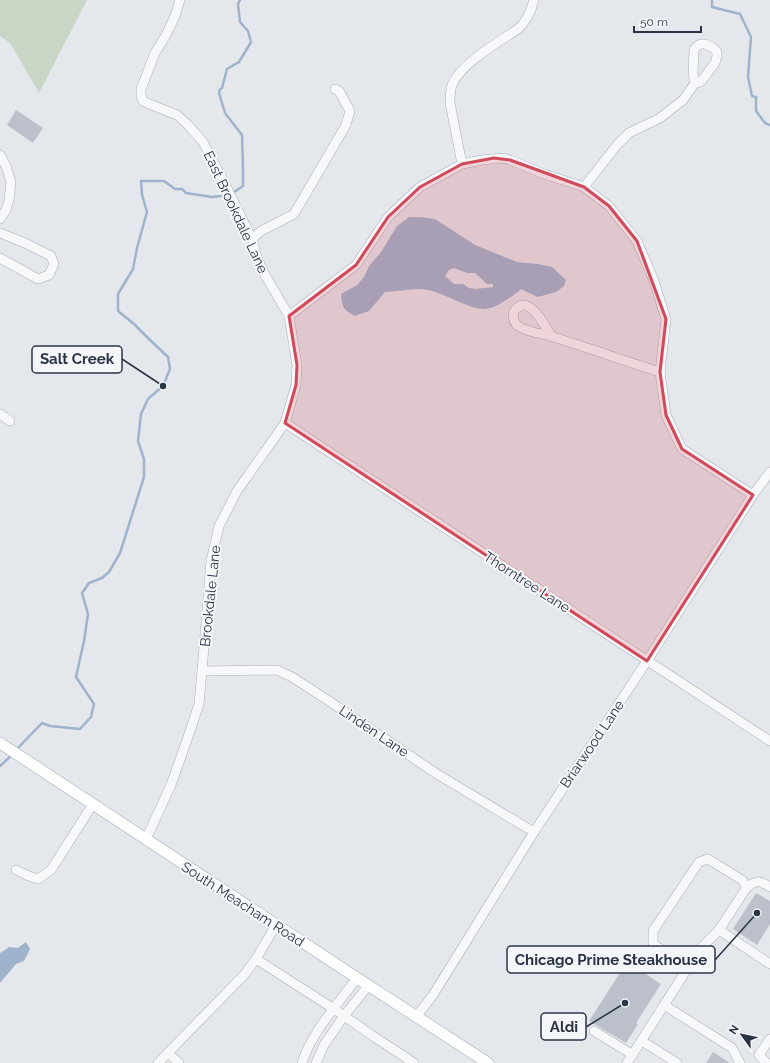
<svg xmlns="http://www.w3.org/2000/svg" width="770" height="1063" viewBox="0 0 770 1063" font-family="Raleway,sans-serif">
<style>
.green{fill:#c9d6c5}
.water{fill:#9fb4cc;fill-rule:evenodd}
.lines{fill:none;stroke-linecap:round;stroke-linejoin:round}
.stream{stroke:#9fb4cc;stroke-width:2.5}
.building{fill:#bbc0ca}
.minor-casing{stroke:#a9aeb7;stroke-width:10}
.major-casing{stroke:#a3abb8;stroke-width:12}
.minor{stroke:#f7f8fa;stroke-width:9}
.major{stroke:#fff;stroke-width:11}
.marked{fill:#d1495b;fill-opacity:0.2;stroke:#d1495b;stroke-width:3;stroke-linejoin:round}
.labels{text-anchor:middle;dominant-baseline:central;stroke-width:4;stroke-linejoin:round;paint-order:stroke}
.street-label{font-size:14px;fill:#2b3445;stroke:#f4f6f9}
.leader{fill:none;stroke:#2b3445;stroke-width:1.5}
.callout-dot{fill:#2b3445;stroke:#f4f6f9;stroke-width:1.5}
.callout{fill:#f4f6f9;stroke:#2b3445;stroke-width:1.5}
.callout-label{font-size:15px;text-anchor:middle;font-weight:bold;fill:#2b3445}
</style>
<rect width="100%" height="100%" fill="#e4e7ec"/>
<polygon class="green" points="0,0 87,0 39,93 10,43 0,36"/>
<g class="water">
<path d="M409 217H421L435 219 475 245 517 262 538 264 552 267 566 280 564 286 556 292 538 297 529 293 521 289C513 296 494 310 483 309 467 308 446 294 428 290 415 287 399 292 385 292L369 311 355 316C343 310 342 307 341 294L357 285 364 277 369 266 381 252 397 226ZM454 268 467 273H475L487 284H493V287L475 289 469 288 463 284H454L445 276 449 270Z"/>
<polygon points="26,942 30,949 24,961 16,964 0,983 0,953 9,947 18,948"/>
</g>
<g class="lines">
<g class="stream">
<polyline points="712,0 712,7 740,14 751,37 748,77 752,96 756,97 756,111 765,123 770,125"/>
<polyline points="16,750 42,723 50,726 80,729 91,717 94,704 76,677 84,641 88,614 82,593 89,583 102,578 109,572 120,553 144,477 144,459 138,441 141,414 148,399 163,386 170,369 168,357 149,339 134,324 118,311 118,294 133,269 137,248 147,212 142,195 141,181 164,181 175,189 182,189 186,193 212,197 230,195 243,186 243,169 242,135 225,113 219,93 220,89 222,88 227,69 239,62 251,42 248,31 240,22 238,4 240,0"/>
<polyline points="0,766 13,754"/>
</g>
</g>
<g class="building">
<polygon points="16,110 43,128 33,143 7,125"/>
<polygon points="756,893 770,901 770,924 757,945 733,929"/>
<polygon points="634,951 651,962 644,973 661,984 636,1023 638,1024 626,1043 589,1021"/>
<polygon points="713,1052 730,1063 706,1063"/>
</g>
<g class="lines">
<g class="minor-casing">
<g id="minor">
<polyline points="695,83 693,74 694,50 696,47 699,45 701,44 705,44 712,47 717,52 717,56 715,63 703,79 700,82 695,83 683,100 660,118 629,133 617,145 584,187 609,206 637,241 654,281 666,319 660,372 666,415 682,449 753,495"/>
<polyline points="0,155 6,166 11,182 9,200 6,210 0,219"/>
<path d="M462 164 450 103C450 97 450 91 452 85 461 63 499 42 518 29 527 21 531 12 534 0"/>
<polyline points="0,233 25,243 51,256 54,264 49,275 38,279 0,258"/>
<polyline points="252,239 261,231 294,214 346,125 350,111 339,91 335,89"/>
<polyline points="289,316 356,265 388,217 420,187 462,164 482,160 502,158 510,160 544,174 584,187"/>
<path d="M552 337C546 328 530 295 517 308 511 313 513 322 518 326 526 332 544 334 553 337 589 348 625 361 660 372"/>
<polyline points="0,414 10,421"/>
<polyline points="285,423 770,741"/>
<polyline points="202,671 277,670 292,677 326,699 437,774 534,832"/>
<polyline points="146,839 171,785 188,737 199,704 202,671 211,561 219,526 237,491 285,423 296,385 297,365 289,316 265,275 257,258 252,239 225,184 203,142 187,124 177,115 147,103 143,101 141,96 141,89 155,53 166,35 175,16 180,0"/>
<polyline points="16,870 29,876 38,879 51,870 93,804"/>
<path d="M747 887C758 879 760 881 770 887"/>
<polyline points="719,930 770,964"/>
<polyline points="256,959 334,1009 373,1036 414,1063"/>
<polyline points="664,1005 732,1048 740,1063"/>
<polyline points="416,1017 433,995 534,832 647,661 753,495 770,472"/>
<polyline points="594,1031 633,1055"/>
<polyline points="642,1041 677,1063"/>
<polyline points="168,1053 179,1063"/>
<polyline points="158,1063 244,975 256,959 276,925"/>
<path d="M302 1063C311 1033 338 1004 357 978"/>
<polyline points="316,1063 324,1045 344,1016 368,986"/>
<polyline points="627,1063 700,949 719,930 747,887 742,880 708,859 699,862 653,931 653,944 688,967"/>
<polyline points="767,1063 759,1055 770,1039"/>
</g>
</g>
<g class="major-casing">
<polyline id="major" points="0,743 357,978 488,1063"/>
</g>
<use href="#minor" class="minor"/>
<use href="#major" class="major"/>
</g>
<path class="marked" d="M494 158 510 160 584 187 609 206 637 241 666 319 660 372 666 415 682 449 753 495 647 661 285 423 296 385 297 365 289 316 356 265 388 217 420 187 462 164Z"/>
<g class="labels">
<g class="street-label">
<text transform="translate(236 212) rotate(65)">East Brookdale Lane</text>
<text transform="translate(527 582) rotate(33)">Thorntree Lane</text>
<text transform="translate(210 596) rotate(-84)">Brookdale Lane</text>
<text transform="translate(374 731) rotate(34)">Linden Lane</text>
<text transform="translate(592 744) rotate(-56)">Briarwood Lane</text>
<text transform="translate(243 904) rotate(33)">South Meacham Road</text>
</g>
</g>
<path class="leader" d="M163 386L122 359M757 913L715 960M625 1003L586 1027"/>
<g class="callout-dot">
<circle cx="163" cy="386" r="4"/>
<circle cx="757" cy="913" r="4"/>
<circle cx="625" cy="1003" r="4"/>
</g>
<g class="callout">
<rect x="32" y="346" width="90" height="27" rx="4"/>
<rect x="507" y="946" width="208" height="27" rx="4"/>
<rect x="541" y="1013" width="45" height="27" rx="4"/>
</g>
<g class="callout-label">
<text x="77" y="364">Salt Creek</text>
<text x="611" y="965">Chicago Prime Steakhouse</text>
<text x="564" y="1032">Aldi</text>
</g>
<g transform="translate(742 1035) rotate(303)" stroke="#f4f6f9" stroke-width="3" paint-order="stroke">
<path d="M0-3L7 15L0 10L-7 15Z" fill="#2b3445"/>
<text y="-6" font-size="11" font-weight="bold" text-anchor="middle" fill="#2b3445">N</text>
</g>
<path d="M634 26v6h67v-6" fill="none" stroke="#2b3445" stroke-width="2"/>
<text x="640" y="26" font-size="12" fill="#2b3445" stroke="#f4f6f9" stroke-width="3" paint-order="stroke">50 m</text>
</svg>
